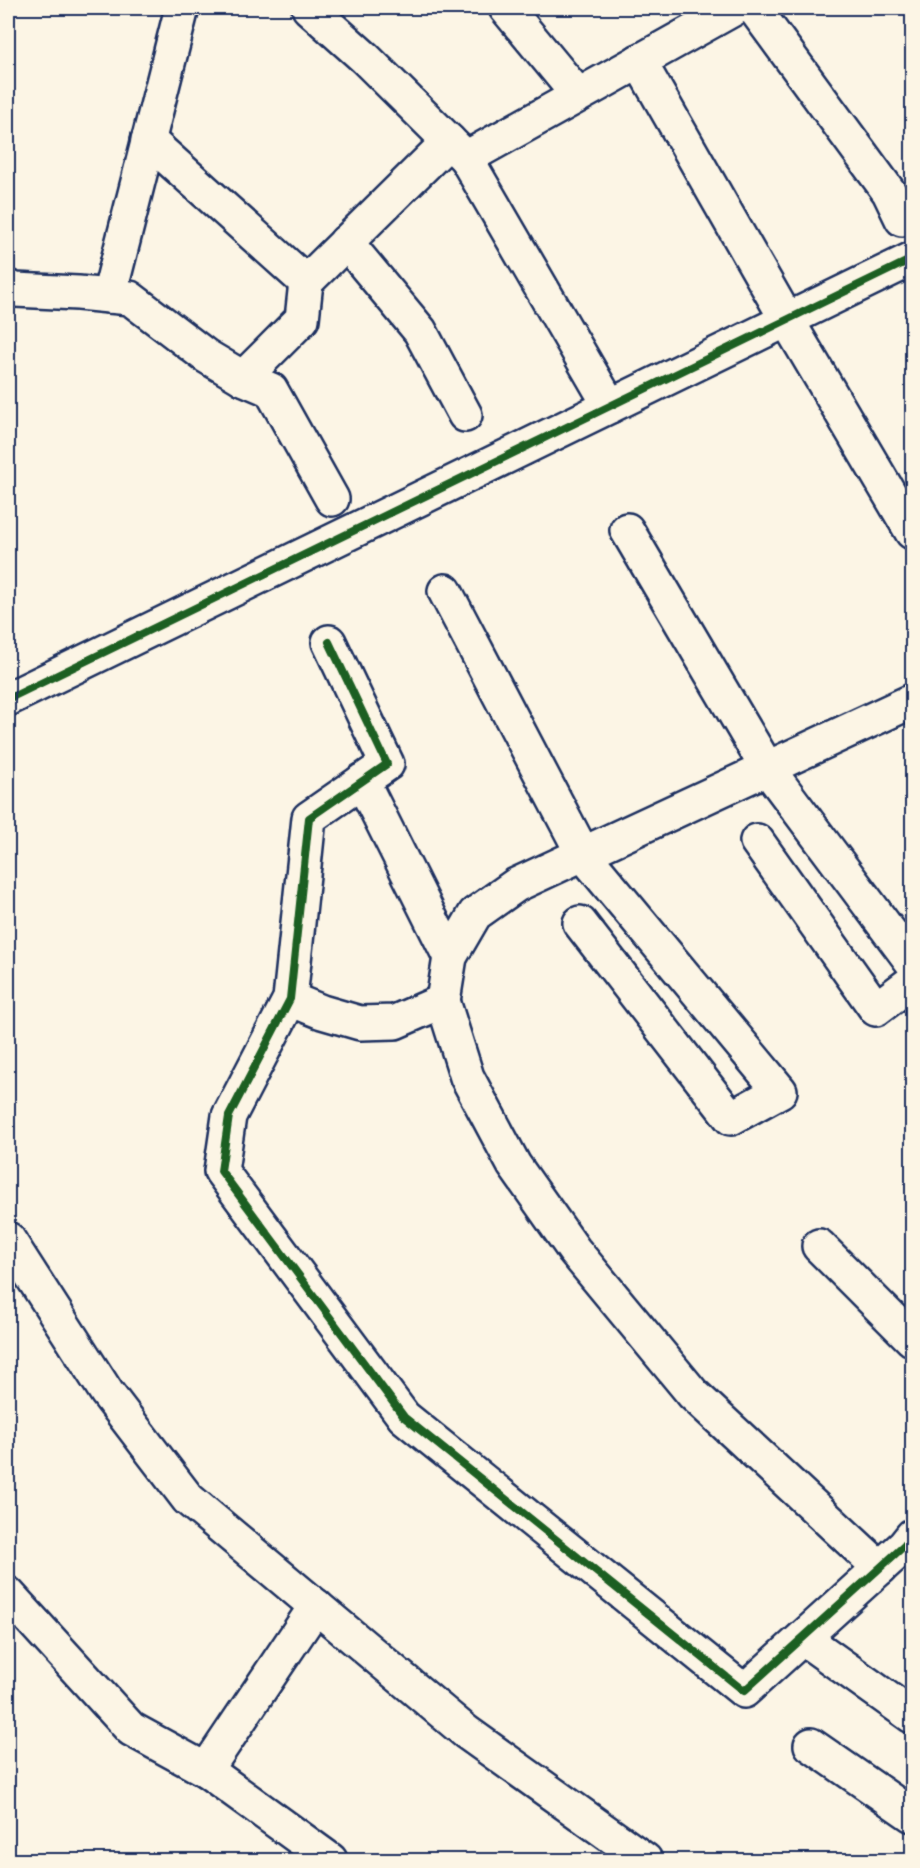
<svg xmlns="http://www.w3.org/2000/svg" width="920" height="1868" viewBox="0 0 920 1868" font-family="Kalam,sans-serif">
<style>
.lines{fill:none;stroke-linecap:round;stroke-linejoin:round}
.street-casing{stroke:#1b2f5e;stroke-width:38}
.secondary-casing{stroke:#1b2f5e;stroke-width:38}
.street{stroke:#fcf5e5;stroke-width:33}
.secondary{stroke:#fcf5e5;stroke-width:33}
.cycleway-casing{stroke:#fcf5e5;stroke-width:11}
.cycleway{stroke:#1b5e20;stroke-width:8}
</style>
<rect width="100%" height="100%" fill="#fcf5e5"/>
<filter id="ink" filterUnits="userSpaceOnUse"><feTurbulence type="fractalNoise" baseFrequency=".0167" numOctaves="2"/><feDisplacementMap in="SourceGraphic" scale="12" xChannelSelector="R" yChannelSelector="G"/><feConvolveMatrix kernelMatrix="1 2 1 2 8 2 1 2 1" color-interpolation-filters="sRGB"/></filter>
<g filter="url(#ink)">
<g class="lines">
<g class="street-casing">
<g id="street">
<polyline points="309,8 365,58 466,158"/>
<polyline points="506,8 578,95"/>
<polyline points="754,8 889,192 902,219 912,212"/>
<polyline points="639,61 787,320 912,532"/>
<polyline points="148,140 306,282 302,319 243,378"/>
<polyline points="346,242 420,331 465,415"/>
<polyline points="306,282 449,141"/>
<polyline points="8,287 15,290 78,293 130,298 206,356 243,378 271,390 332,499"/>
<polyline points="109,296 182,8"/>
<polyline points="610,406 466,158 735,8"/>
<polyline points="627,530 767,768 912,962"/>
<polyline points="445,591 583,854 780,1091 731,1118 580,923"/>
<polyline points="329,642 387,764 309,818 290,999 229,1116 221,1171 404,1417 744,1691 904,1546 912,1536"/>
<polyline points="8,699 912,259"/>
<polyline points="362,781 450,957"/>
<polyline points="757,841 876,1009 912,982"/>
<polyline points="290,999 322,1012 360,1023 395,1022 443,1001 467,1077 514,1165 574,1250 693,1394 880,1568"/>
<polyline points="443,1001 450,957 475,914 516,885 912,701"/>
<polyline points="819,1246 912,1339"/>
<polyline points="8,1594 131,1729 206,1770 316,1606"/>
<polyline points="803,1638 912,1716"/>
<polyline points="811,1745 912,1815"/>
<polyline points="206,1770 330,1860"/>
</g>
</g>
<g class="secondary-casing">
<polyline id="secondary" points="8,1239 107,1393 188,1499 466,1732 645,1860"/>
</g>
<use href="#street" class="street"/>
<use href="#secondary" class="secondary"/>
<g class="cycleway-casing">
<g id="cycleway">
<polyline points="329,642 387,764 309,818 290,999 229,1116 221,1171 404,1417 744,1691 904,1546 912,1536"/>
<polyline points="8,699 912,259"/>
</g>
</g>
<use href="#cycleway" class="cycleway"/>
</g>
</g>
<rect width="920" height="1868" fill="none" stroke="#fcf5e5" stroke-width="30"/>
<rect x="15" y="15" width="890" height="1838" fill="none" stroke="#1b2f5e" stroke-width="2" filter="url(#ink)"/>
</svg>
